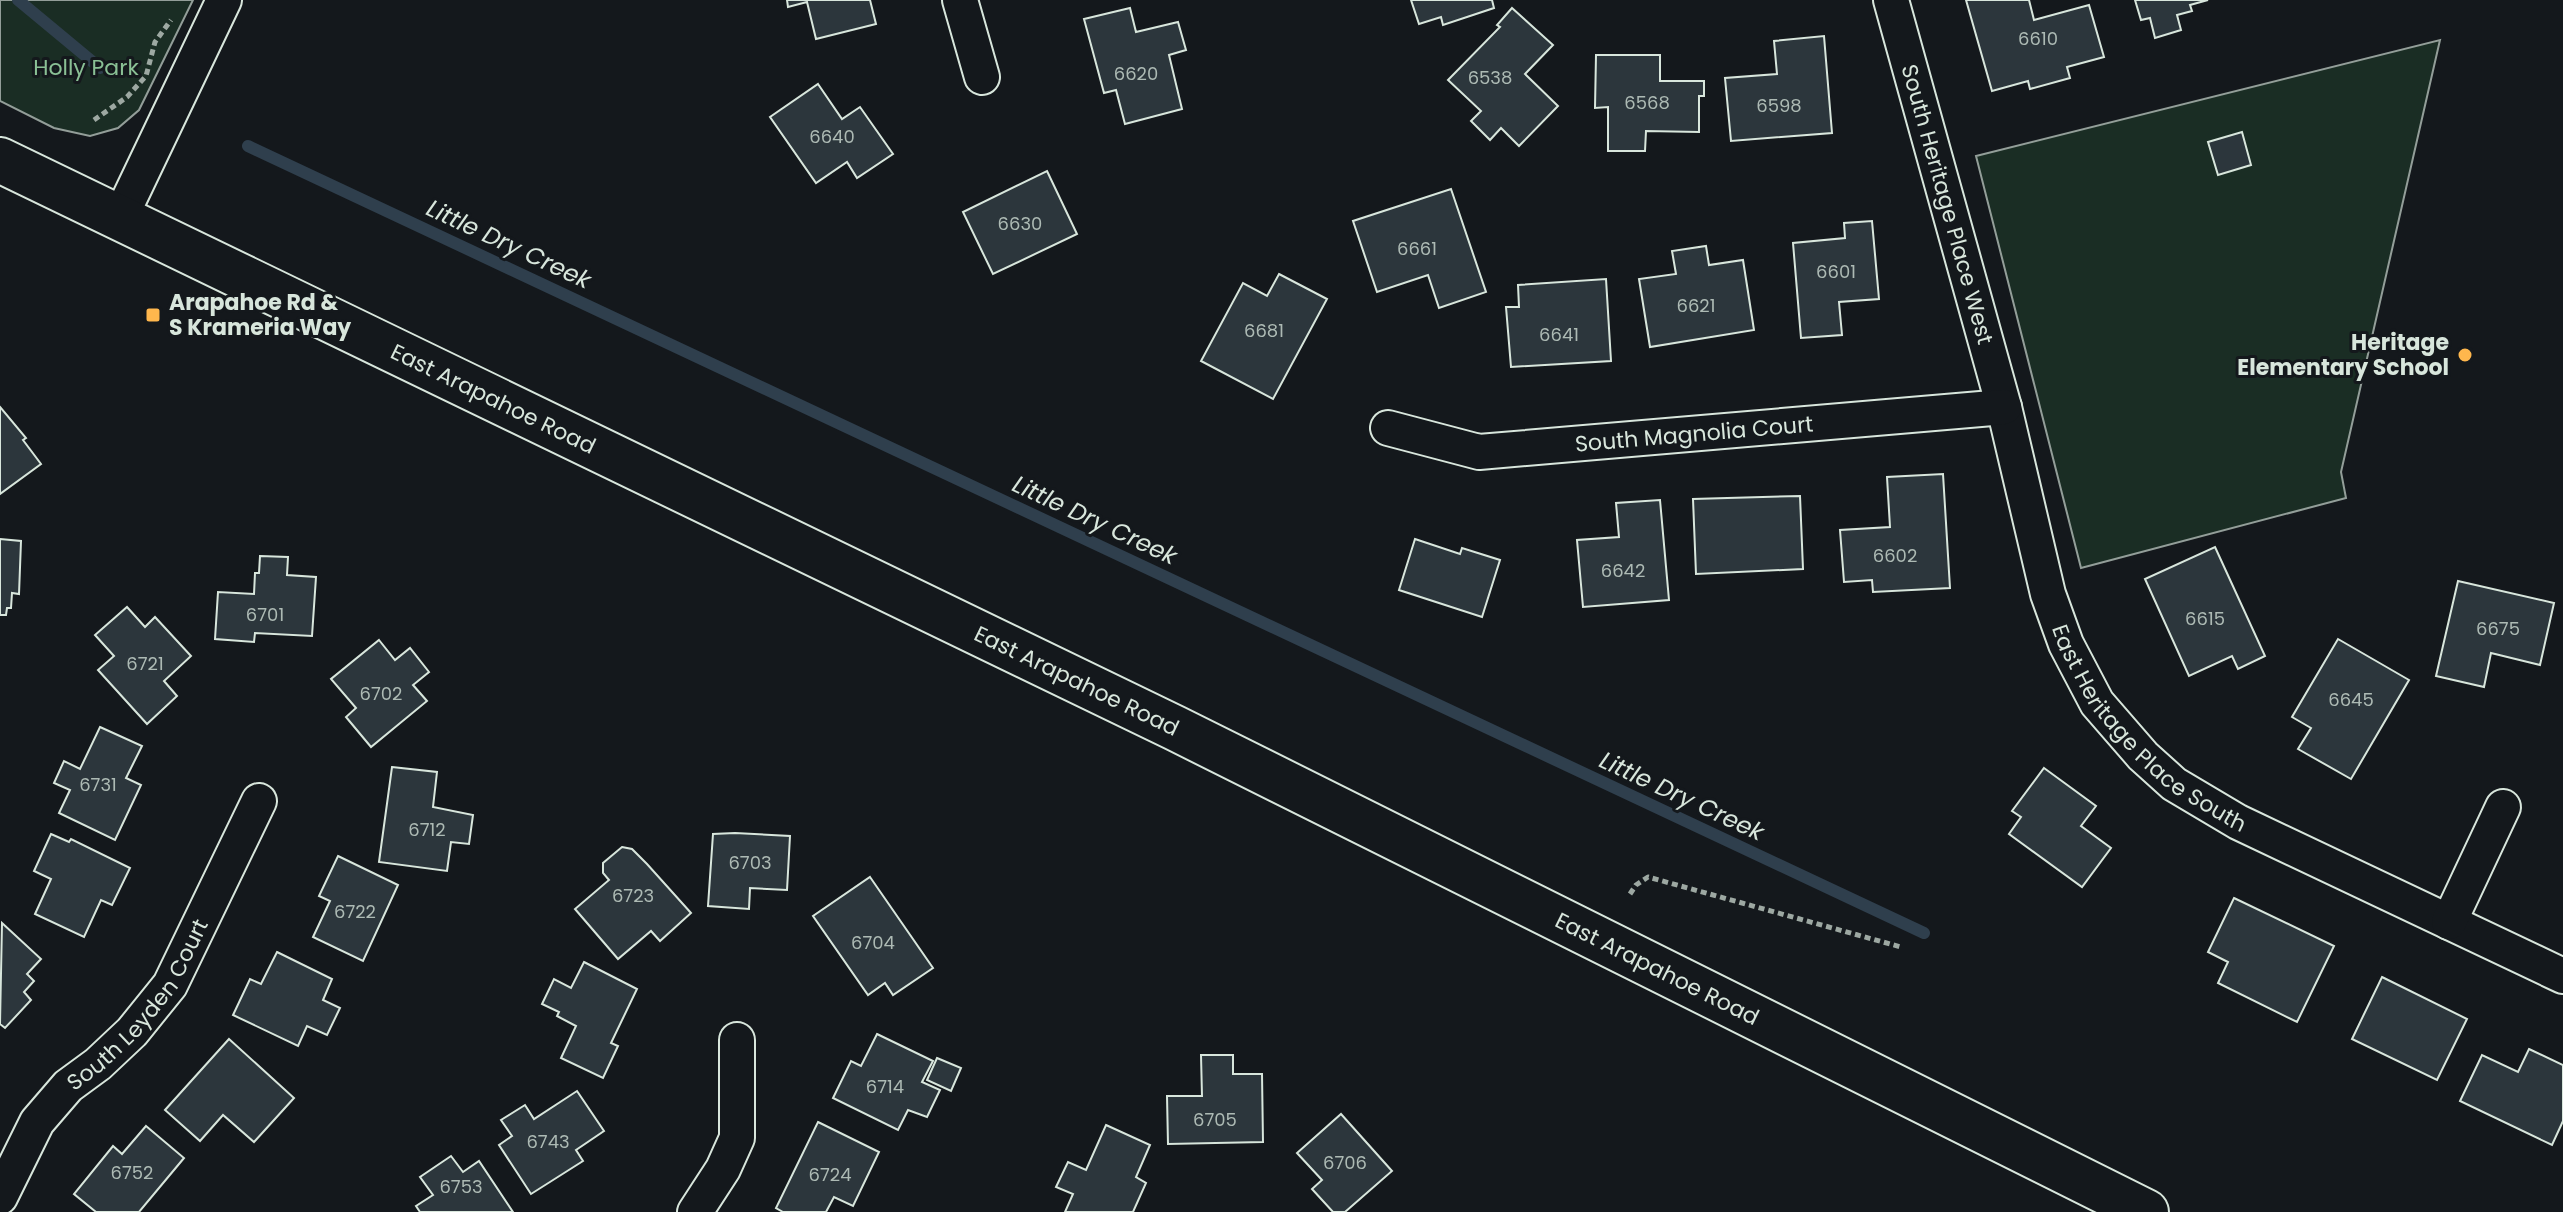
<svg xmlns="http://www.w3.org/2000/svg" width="2563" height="1212" viewBox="0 0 2563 1212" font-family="Poppins,sans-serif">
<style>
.green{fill:#1a2d24;stroke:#939e99;stroke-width:2}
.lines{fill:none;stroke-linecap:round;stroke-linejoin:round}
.stream{stroke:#2f3f4d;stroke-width:12}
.building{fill:#2c363c;stroke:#d8e6dc;stroke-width:2}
.minor-casing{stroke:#d8e6dc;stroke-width:38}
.primary-casing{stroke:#d8e6dc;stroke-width:48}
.path{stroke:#9da8a2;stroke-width:5;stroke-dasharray:6 4;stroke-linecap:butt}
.minor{stroke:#14181c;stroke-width:34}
.primary{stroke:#14181c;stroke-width:44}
.poi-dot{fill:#ffb74d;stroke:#14181c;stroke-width:3}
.labels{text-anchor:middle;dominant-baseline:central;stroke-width:6;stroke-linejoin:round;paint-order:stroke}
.number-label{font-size:18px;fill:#adbab4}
.park-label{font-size:22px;fill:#8ac095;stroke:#14181c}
.street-label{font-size:22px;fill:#d8e6dc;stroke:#14181c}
.poi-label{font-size:22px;font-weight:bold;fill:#d8e6dc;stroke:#14181c;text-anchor:start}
.water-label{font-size:24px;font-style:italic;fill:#d8e6dc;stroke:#14181c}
</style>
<rect width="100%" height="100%" fill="#14181c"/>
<g class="green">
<polygon points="0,0 193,0 139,110 118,128 90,136 54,128 0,101"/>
<polygon points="2440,40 2341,472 2346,498 2081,568 1976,156"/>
</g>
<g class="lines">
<g class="stream">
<polyline points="18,0 100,68"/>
<polyline points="248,146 1924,933"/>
</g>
</g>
<g class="building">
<polygon points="787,0 870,0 876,24 816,39 807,2 788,7"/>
<polygon points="1411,0 1492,0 1494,8 1443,25 1441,17 1419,24"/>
<polygon points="1966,0 2029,0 2034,20 2089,5 2104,57 2067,67 2070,78 2030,89 2028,81 1992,91"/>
<polygon points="2135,0 2208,0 2190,5 2192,11 2177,15 2181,30 2155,38 2150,18 2141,20"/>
<polygon points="1130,8 1136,32 1178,22 1186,50 1169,55 1182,109 1125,124 1116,90 1104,93 1084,19"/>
<polygon points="1512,8 1553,45 1525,74 1558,106 1519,146 1501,128 1490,140 1471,121 1481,111 1448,80 1500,27 1497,25"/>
<polygon points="1824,36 1832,133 1731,141 1725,78 1777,74 1774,41"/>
<polygon points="1596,55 1660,55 1660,81 1704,81 1704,96 1699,96 1699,132 1646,131 1645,151 1608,151 1608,107 1595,108"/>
<polygon points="818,84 842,119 860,107 893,154 857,178 847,162 816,183 770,117"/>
<polygon points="2242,132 2251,165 2218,175 2208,142"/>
<polygon points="1047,171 1077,234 993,274 963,212"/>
<polygon points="1451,189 1486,292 1439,308 1428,275 1377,292 1353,221"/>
<polygon points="1872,221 1879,299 1839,302 1842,335 1801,338 1793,243 1845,238 1844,223"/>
<polygon points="1706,246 1709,265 1743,260 1754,330 1650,347 1639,279 1676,274 1672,251"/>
<polygon points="1279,274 1327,299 1273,399 1201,361 1243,283 1267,296"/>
<polygon points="1606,279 1611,361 1511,367 1506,307 1519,307 1518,285"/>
<polygon points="0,407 26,438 23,440 41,464 0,494"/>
<polygon points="1943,474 1950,588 1873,592 1872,580 1844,582 1840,530 1890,527 1887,477"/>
<polygon points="1800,496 1803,569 1696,574 1693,499"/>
<polygon points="1660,500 1669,600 1583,607 1577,540 1619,537 1616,503"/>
<polygon points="0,539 21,541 19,594 12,593 11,608 7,608 6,615 0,615"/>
<polygon points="1415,539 1460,554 1462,548 1500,560 1482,617 1399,590"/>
<polygon points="2215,547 2265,656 2238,669 2232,656 2189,676 2145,579"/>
<polygon points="260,556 288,557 287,575 316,577 312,636 255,633 254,642 215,639 218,592 254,594 255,573 259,573"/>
<polygon points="2458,581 2554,603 2540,665 2491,653 2484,687 2436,676"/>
<polygon points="127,607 145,627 155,617 191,656 164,681 177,696 147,724 98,670 114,656 95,635"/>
<polygon points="2338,639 2409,680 2351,779 2298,749 2311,728 2292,717"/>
<polygon points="379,640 395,660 410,648 429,672 413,685 427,701 371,747 346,717 356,708 331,679"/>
<polygon points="100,727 142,746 126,778 141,785 115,840 59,813 70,790 54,783 64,761 80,769"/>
<polygon points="392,767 437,772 433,807 473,815 469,844 451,842 447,871 379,862"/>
<polygon points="2044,768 2096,806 2081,826 2111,848 2082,887 2009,834 2021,817 2012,811"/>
<polygon points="735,833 790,836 787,890 750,888 749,909 708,906 713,834"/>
<polygon points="51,834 69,842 71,839 130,868 112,905 101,900 84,937 35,914 51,879 34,871"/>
<polygon points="622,847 632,849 647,864 691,913 660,941 651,931 618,959 575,909 609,880 603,873 603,863"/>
<polygon points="338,856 398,885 363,961 313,937 330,901 319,896"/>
<polygon points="870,877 933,968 893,995 885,983 868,995 813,916"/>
<polygon points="2234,898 2334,946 2297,1022 2218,983 2228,962 2208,952"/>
<polygon points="2,923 41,959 27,974 34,981 24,992 31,1000 5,1028 0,1024"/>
<polygon points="277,952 332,979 323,1000 340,1008 327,1035 307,1026 298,1046 233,1015 250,979 261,984"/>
<polygon points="584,962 637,989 611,1043 618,1046 603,1078 561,1058 576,1026 557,1016 559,1012 542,1004 554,979 571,988"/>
<polygon points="2382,977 2467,1019 2437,1080 2352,1039"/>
<polygon points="877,1034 933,1061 922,1082 940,1090 927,1117 908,1110 898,1130 833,1098 851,1061 861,1066"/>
<polygon points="229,1039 294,1098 254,1142 223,1115 200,1141 165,1110"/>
<polygon points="2529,1049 2563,1065 2563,1121 2552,1145 2460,1101 2482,1055 2518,1072"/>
<polygon points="1201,1055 1233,1055 1233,1074 1262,1074 1263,1142 1168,1144 1167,1096 1202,1096"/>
<polygon points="937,1058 961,1068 951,1091 927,1080"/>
<polygon points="577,1091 604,1131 576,1150 583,1161 531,1194 499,1145 512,1136 501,1120 525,1105 534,1119"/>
<polygon points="1341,1114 1392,1171 1345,1212 1333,1212 1312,1189 1322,1180 1297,1153"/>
<polygon points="818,1122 879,1152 853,1206 834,1197 826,1212 783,1212 776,1208"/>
<polygon points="1106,1125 1150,1145 1136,1177 1146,1183 1133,1212 1065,1212 1073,1194 1056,1187 1068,1162 1086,1170"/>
<polygon points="146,1126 184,1158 139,1212 96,1212 74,1194 113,1146 122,1154"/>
<polygon points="451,1156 463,1172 479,1161 513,1212 420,1212 416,1206 433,1195 420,1177"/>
</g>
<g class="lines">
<g class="minor-casing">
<g id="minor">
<polyline points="960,0 982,77"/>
<path id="s1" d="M1891 0 2004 407 2048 594 2066 644 2097 703 2143 756 2174 784 2238 822 2563 976"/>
<polyline points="120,218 224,0"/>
<path id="s2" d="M1388 428 1479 452 2004 407"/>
<polyline points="2449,922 2503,807"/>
<path id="s3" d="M0 1197 37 1122 68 1086 98 1064 132 1032 170 985 259 801"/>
<polyline points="695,1212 723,1169 737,1138 737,1040"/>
</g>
</g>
<g class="primary-casing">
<g id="primary">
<path id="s4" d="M0 160 1175 728 2146 1212"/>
</g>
</g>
<g class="path">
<polyline points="94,120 127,97 146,76 155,42 171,20"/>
<polyline points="1630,894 1636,885 1648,877 1901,947"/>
</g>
<use href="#minor" class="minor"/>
<use href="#primary" class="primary"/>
</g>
<g class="poi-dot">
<rect x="145" y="307" width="16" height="16" rx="4"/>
<circle cx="2465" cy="355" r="8"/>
</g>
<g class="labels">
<g class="number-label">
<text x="2038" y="38">6610</text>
<text x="1136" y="73">6620</text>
<text x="1490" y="77">6538</text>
<text x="1647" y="102">6568</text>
<text x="1779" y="105">6598</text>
<text x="832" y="136">6640</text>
<text x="1020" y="223">6630</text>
<text x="1417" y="248">6661</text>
<text x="1836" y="271">6601</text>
<text x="1696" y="305">6621</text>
<text x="1264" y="330">6681</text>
<text x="1559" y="334">6641</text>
<text x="1895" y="555">6602</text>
<text x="1623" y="570">6642</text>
<text x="265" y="614">6701</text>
<text x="2205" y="618">6615</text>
<text x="2498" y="628">6675</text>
<text x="145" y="663">6721</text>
<text x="381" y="693">6702</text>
<text x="2351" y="699">6645</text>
<text x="98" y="784">6731</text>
<text x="427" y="829">6712</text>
<text x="750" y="862">6703</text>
<text x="633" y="895">6723</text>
<text x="355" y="911">6722</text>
<text x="873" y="942">6704</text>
<text x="885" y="1086">6714</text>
<text x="1215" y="1119">6705</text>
<text x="548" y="1141">6743</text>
<text x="1345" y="1162">6706</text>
<text x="132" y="1172">6752</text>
<text x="830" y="1174">6724</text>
<text x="461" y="1186">6753</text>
</g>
<g class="park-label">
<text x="86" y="67">Holly Park</text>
</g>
<g class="street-label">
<text stroke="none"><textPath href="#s1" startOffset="212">South Heritage Place West</textPath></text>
<text stroke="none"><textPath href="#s4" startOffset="548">East Arapahoe Road</textPath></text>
<text stroke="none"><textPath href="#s2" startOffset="310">South Magnolia Court</textPath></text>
<text stroke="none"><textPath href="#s4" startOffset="1196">East Arapahoe Road</textPath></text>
<text stroke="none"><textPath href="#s1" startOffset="788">East Heritage Place South</textPath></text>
<text stroke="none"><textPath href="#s4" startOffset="1844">East Arapahoe Road</textPath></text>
<text stroke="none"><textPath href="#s3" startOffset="240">South Leyden Court</textPath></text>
</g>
<g class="poi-label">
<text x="169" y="302">Arapahoe Rd &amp;<tspan x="169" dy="25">S Krameria Way</tspan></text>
<text x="2449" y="342" text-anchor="end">Heritage<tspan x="2449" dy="25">Elementary School</tspan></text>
</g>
<g class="water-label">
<text transform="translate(509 244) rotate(25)">Little Dry Creek</text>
<text transform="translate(1095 520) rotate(25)">Little Dry Creek</text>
<text transform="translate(1682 796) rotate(25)">Little Dry Creek</text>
</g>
</g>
</svg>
